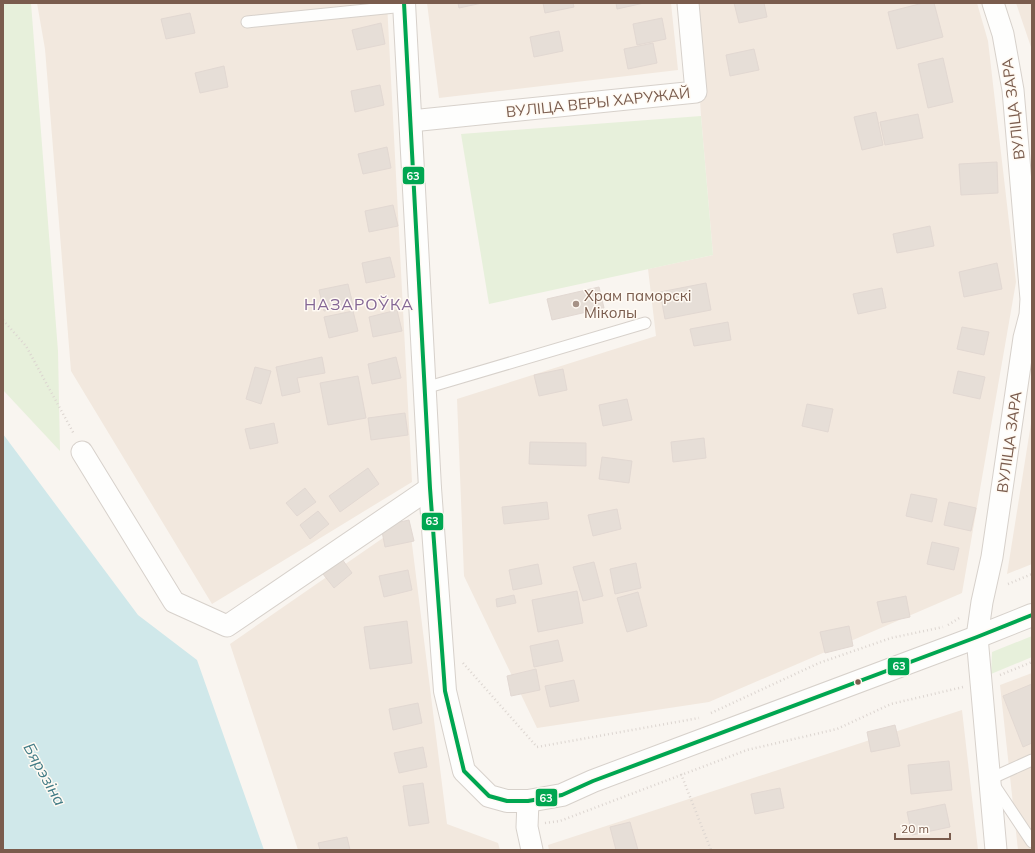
<svg xmlns="http://www.w3.org/2000/svg" width="1035" height="853" viewBox="0 0 1035 853" font-family="Mulish,sans-serif">
<style>
.residential{fill:#f2e8de}
.green{fill:#e7f0db}
.water{fill:#d0e8ea}
.building{fill:#e6ded7;stroke:#e2d8d2}
.lines{fill:none;stroke-linecap:round;stroke-linejoin:round}
.service-casing{stroke:#d7d1cb;stroke-width:13}
.minor-casing{stroke:#d7d1cb;stroke-width:23}
.tertiary-casing{stroke:#d7d1cb;stroke-width:24}
.path{stroke:#dcd5d0;stroke-width:2.5;stroke-dasharray:1 3;stroke-linecap:butt}
.service{stroke:#fefefd;stroke-width:11}
.minor{stroke:#fefefd;stroke-width:21}
.tertiary{stroke:#fefefd;stroke-width:22}
.bus-1-casing{stroke:#fffaf3;stroke-width:7}
.bus-1{stroke:#00a651;stroke-width:4}
.poi-dot{fill:#a69286;stroke:#fffaf3;stroke-width:1.5}
.bus-dot{fill:#7a5c4d;stroke:#fffaf3;stroke-width:1.5}
.labels{text-anchor:middle;dominant-baseline:central;stroke-width:3;stroke-linejoin:round;paint-order:stroke}
.street-label{font-size:15px;fill:#7a5c4d;stroke:#fffaf3}
.poi-label{font-size:15px;fill:#7a5c4d;stroke:#fffaf3;text-anchor:start}
.neighbourhood-label{font-size:16px;letter-spacing:1px;fill:#846695;stroke:#fffaf3}
.water-label{font-size:16px;font-style:italic;fill:#437c86;stroke:#fffaf3}
.line-badge{stroke:#fffaf3;stroke-width:1.5}
.badge-label{font-size:11px;text-anchor:middle;font-weight:bold;fill:#fff}
</style>
<rect width="100%" height="100%" fill="#f9f5f0"/>
<g class="residential">
<polygon points="37,3 387,3 412,482 212,604 71,371 45,49"/>
<polygon points="427,3 671,3 678,70 439,98"/>
<polygon points="694,3 977,3 988,41 1016,282 962,593 709,702 537,728 464,576 457,399 656,336 648,269 713,255 701,116"/>
<polygon points="1016,3 1032,3 1032,50"/>
<polygon points="1032,417 1032,564 1007,574"/>
<polygon points="409,520 447,824 498,843 500,850 298,850 230,644"/>
<polygon points="1032,673 1032,850 1018,850 1000,685"/>
<polygon points="962,710 978,850 549,850 548,845"/>
</g>
<g class="green">
<polygon points="3,3 31,3 58,351 60,451 3,390"/>
<polygon points="701,116 713,255 489,304 461,134"/>
<polygon points="1032,636 1032,657 991,674 992,652"/>
</g>
<polygon class="water" points="3,434 138,615 197,660 264,850 3,850"/>
<g class="building">
<polygon points="458,3 482,3 459,8"/>
<polygon points="543,3 573,3 574,7 545,13"/>
<polygon points="616,3 644,3 617,9"/>
<polygon points="734,3 764,3 767,17 739,23"/>
<polygon points="923,3 934,3 943,37 897,49 888,12"/>
<polygon points="190,13 195,33 166,39 161,19"/>
<polygon points="662,18 666,39 637,45 633,24"/>
<polygon points="381,23 385,44 357,50 352,30"/>
<polygon points="559,31 563,51 534,57 530,37"/>
<polygon points="653,43 657,63 628,69 624,49"/>
<polygon points="754,49 759,70 730,76 726,55"/>
<polygon points="943,58 953,102 928,108 918,64"/>
<polygon points="224,66 228,87 200,93 195,73"/>
<polygon points="380,85 384,105 355,112 351,91"/>
<polygon points="876,112 883,145 862,150 854,117"/>
<polygon points="918,114 923,138 885,145 880,122"/>
<polygon points="387,147 391,168 363,174 358,154"/>
<polygon points="997,162 998,193 961,195 959,164"/>
<polygon points="393,205 398,226 369,232 365,211"/>
<polygon points="930,226 934,246 897,253 893,234"/>
<polygon points="390,257 395,277 366,283 362,263"/>
<polygon points="997,263 1002,289 964,297 959,272"/>
<polygon points="706,283 711,310 665,319 660,292"/>
<polygon points="348,284 353,305 324,311 319,290"/>
<polygon points="599,287 604,308 552,320 547,299"/>
<polygon points="882,288 886,308 858,314 853,294"/>
<polygon points="397,310 402,331 373,337 369,317"/>
<polygon points="353,311 358,331 329,338 324,317"/>
<polygon points="728,322 731,340 694,346 690,329"/>
<polygon points="962,327 989,332 984,355 957,349"/>
<polygon points="322,357 325,373 297,378 300,392 282,396 276,367"/>
<polygon points="396,357 401,378 372,384 368,364"/>
<polygon points="255,367 271,371 261,404 246,399"/>
<polygon points="563,369 567,390 539,396 534,375"/>
<polygon points="958,371 985,377 980,399 953,393"/>
<polygon points="358,376 366,418 328,425 320,383"/>
<polygon points="627,399 632,420 603,426 599,405"/>
<polygon points="807,404 833,409 828,432 802,426"/>
<polygon points="405,413 408,435 371,440 368,418"/>
<polygon points="274,423 278,443 250,449 245,429"/>
<polygon points="704,438 706,458 673,462 671,442"/>
<polygon points="530,442 586,443 586,466 529,464"/>
<polygon points="602,457 632,461 629,483 599,479"/>
<polygon points="368,468 379,484 340,512 329,496"/>
<polygon points="305,488 316,502 297,516 286,503"/>
<polygon points="911,494 937,499 932,522 906,516"/>
<polygon points="547,502 549,519 504,524 502,507"/>
<polygon points="949,502 976,508 971,531 944,525"/>
<polygon points="617,509 621,529 593,536 588,515"/>
<polygon points="318,511 329,524 310,539 300,525"/>
<polygon points="409,520 414,541 385,547 381,526"/>
<polygon points="932,542 959,548 954,570 927,564"/>
<polygon points="342,559 352,573 334,588 323,574"/>
<polygon points="594,562 603,596 583,601 573,567"/>
<polygon points="636,563 641,588 615,594 610,569"/>
<polygon points="538,564 542,584 513,590 509,570"/>
<polygon points="408,570 412,590 384,597 379,576"/>
<polygon points="577,591 583,623 538,632 532,600"/>
<polygon points="638,592 647,626 627,632 617,598"/>
<polygon points="514,595 516,603 497,607 496,599"/>
<polygon points="906,596 910,617 882,623 877,602"/>
<polygon points="407,621 412,663 370,669 364,627"/>
<polygon points="849,626 853,646 825,653 820,632"/>
<polygon points="558,640 563,661 534,667 530,646"/>
<polygon points="536,669 540,690 511,696 507,676"/>
<polygon points="574,680 579,701 550,707 545,686"/>
<polygon points="1032,684 1032,743 1023,747 1003,696"/>
<polygon points="418,703 422,723 393,730 389,709"/>
<polygon points="895,725 900,746 871,752 867,732"/>
<polygon points="423,747 427,767 399,773 394,753"/>
<polygon points="949,761 952,790 911,794 908,765"/>
<polygon points="423,783 429,823 409,826 403,786"/>
<polygon points="780,788 784,808 755,814 751,794"/>
<polygon points="945,804 950,827 912,835 907,812"/>
<polygon points="630,822 638,850 616,850 610,827"/>
<polygon points="347,837 350,850 320,850 318,843"/>
</g>
<g class="lines">
<g class="service-casing">
<g id="service">
<polyline points="247,22 405,6"/>
<polyline points="425,388 645,323"/>
<polyline points="1032,760 990,779 1032,842"/>
</g>
</g>
<g class="minor-casing">
<g id="minor">
<polyline points="993,3 1003,34 1013,90 1031,299 1030,315 1024,338 992,557 982,602 977,637 996,850"/>
<polyline points="411,121 696,92 688,3"/>
<polyline points="82,452 174,602 227,626 430,488"/>
<polyline points="528,801 527,827 532,850"/>
</g>
</g>
<g class="tertiary-casing">
<polyline id="tertiary" points="404,3 430,488 445,691 464,771 489,796 507,801 528,801 562,795 593,781 977,637 1032,615"/>
</g>
<g class="path">
<polyline points="3,320 26,346 74,434"/>
<polyline points="1008,584 1032,574"/>
<polyline points="948,625 961,617"/>
<polyline points="463,663 537,747 699,718"/>
<polyline points="1000,675 1032,662"/>
<polyline points="711,713 819,663 891,638 943,627"/>
<polyline points="681,774 711,850"/>
<polyline points="545,823 560,821 747,750 837,729 891,704 963,687"/>
</g>
<use href="#service" class="service"/>
<use href="#minor" class="minor"/>
<use href="#tertiary" class="tertiary"/>
<g class="bus-1-casing">
<polyline id="bus-1" points="404,3 430,488 445,691 464,771 489,796 507,801 528,801 562,795 593,781 977,637 1032,615"/>
</g>
<use href="#bus-1" class="bus-1"/>
</g>
<circle class="poi-dot" cx="576" cy="304" r="4"/>
<circle class="bus-dot" cx="858" cy="682" r="3.5"/>
<g class="labels">
<g class="street-label">
<text transform="translate(598 102) rotate(-6)">ВУЛІЦА ВЕРЫ ХАРУЖАЙ</text>
<text transform="translate(1013 109) rotate(-97)">ВУЛІЦА ЗАРА</text>
<text transform="translate(1009 442) rotate(-82)">ВУЛІЦА ЗАРА</text>
</g>
<g class="poi-label">
<text x="584" y="295">Храм паморскі<tspan x="584" dy="17">Міколы</tspan></text>
</g>
<g class="neighbourhood-label">
<text x="359" y="304">НАЗАРОЎКА</text>
</g>
<g class="water-label">
<text transform="translate(45 774) rotate(61)">Бярэзіна</text>
</g>
</g>
<g class="line-badge">
<rect x="402" y="166" width="23" height="19" rx="4" fill="#00a651"/>
<rect x="421" y="512" width="23" height="19" rx="4" fill="#00a651"/>
<rect x="887" y="657" width="23" height="19" rx="4" fill="#00a651"/>
<rect x="535" y="788" width="23" height="19" rx="4" fill="#00a651"/>
</g>
<g class="badge-label">
<text x="413" y="180">63</text>
<text x="432" y="525">63</text>
<text x="899" y="670">63</text>
<text x="546" y="802">63</text>
</g>
<rect width="1035" height="853" fill="none" stroke="#7a5c4d" stroke-width="8"/>
<path d="M895 833v6h55v-6" fill="none" stroke="#7a5c4d" stroke-width="2"/>
<text x="901" y="833" font-size="12" fill="#7a5c4d" stroke="#fffaf3" stroke-width="3" paint-order="stroke">20 m</text>
</svg>
